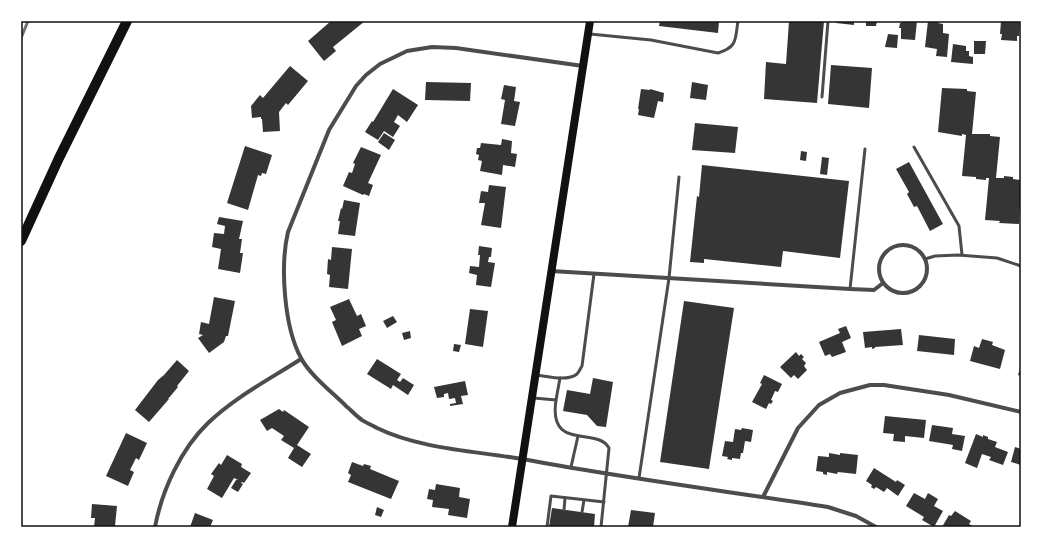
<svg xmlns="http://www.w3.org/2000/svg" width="1042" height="548" viewBox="0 0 1042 548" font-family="'Titillium Web',sans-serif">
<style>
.building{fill:#353535}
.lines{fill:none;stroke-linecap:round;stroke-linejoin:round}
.service{stroke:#4c4c4c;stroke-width:3}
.minor{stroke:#4c4c4c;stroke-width:4}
.secondary{stroke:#111;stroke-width:8}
.primary{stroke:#111;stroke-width:10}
.rail{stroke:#707070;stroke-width:3}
.neatline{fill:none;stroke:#111;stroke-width:1.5}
</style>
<rect width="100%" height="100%" fill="#fff"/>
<g class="building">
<polygon points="331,21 365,21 333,47 336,51 324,61 308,41"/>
<polygon points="660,21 719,21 718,33 659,26"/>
<polygon points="789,21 824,21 817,103 764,99 766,62 786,64"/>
<polygon points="836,21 854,21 854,25 836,23"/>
<polygon points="866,21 877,21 876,26 866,26"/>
<polygon points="902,21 917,21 915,40 901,39 901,28 899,28 900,23 902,23"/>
<polygon points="928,21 938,21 938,23 943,24 943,33 949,34 947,57 936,56 937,49 925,47"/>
<polygon points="1001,21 1020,21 1019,36 1017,36 1017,41 1001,40 1002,34 1000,34"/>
<polygon points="888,34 898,35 897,48 885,47"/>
<polygon points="974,41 986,41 985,54 974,54"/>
<polygon points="953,44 966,46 966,51 969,51 969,56 973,57 973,64 951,62"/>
<polygon points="831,65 872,68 869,108 828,104"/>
<polygon points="290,66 308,81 288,105 286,103 279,112 280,131 263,132 262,119 261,119 261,117 252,118 251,106 260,95 263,98"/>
<polygon points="426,82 471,83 470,101 425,100"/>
<polygon points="692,82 708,85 706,100 690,98"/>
<polygon points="504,85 516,87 514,101 520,102 515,126 501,124 505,100 501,99"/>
<polygon points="942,88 967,89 967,91 976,92 972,134 990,134 990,136 1000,137 996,178 1004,178 1004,176 1013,177 1013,179 1021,180 1019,224 999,223 1000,221 985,220 989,178 986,178 986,180 976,179 976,177 962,176 966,135 962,134 962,136 938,132"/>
<polygon points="393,89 418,105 407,122 398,115 394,122 400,126 393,137 384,131 378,140 365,132 372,121 373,122"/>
<polygon points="641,89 650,90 650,89 664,93 663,102 658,101 654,118 638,115 639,109 638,109"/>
<polygon points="695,123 738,127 735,153 692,150"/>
<polygon points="384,133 395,140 389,150 378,142"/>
<polygon points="502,139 512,141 511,153 517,154 515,167 503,165 502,175 480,171 482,161 478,160 479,155 476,154 477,148 480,148 481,143 501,145"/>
<polygon points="245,146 272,155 266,174 262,173 261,176 258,175 248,210 227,203"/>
<polygon points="361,147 381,155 368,183 373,185 369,196 364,194 363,195 343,186 349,172 352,173 355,164 353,163"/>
<polygon points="801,151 807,152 806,161 800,160"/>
<polygon points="822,157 829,158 827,175 820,174"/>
<polygon points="909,162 943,224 930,231 917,206 914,207 907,194 909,192 896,169"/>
<polygon points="702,165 849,181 840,258 783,251 781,267 704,259 704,263 690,262 697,196 699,197"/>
<polygon points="489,185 506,187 501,228 481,225 485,203 479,203 481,191 488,192"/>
<polygon points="344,200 360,203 355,236 338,234 340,221 338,221 341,208 342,209"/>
<polygon points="219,217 243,221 239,239 242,239 240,253 243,253 240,273 218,269 221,249 212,247 214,233 224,234 225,226 217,224"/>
<polygon points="479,246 492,248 491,257 489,257 488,262 495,263 491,287 476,285 477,275 469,273 470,266 479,267 480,255 478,255"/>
<polygon points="332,247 352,249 348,289 329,287 330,275 327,274 328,259 331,260"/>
<polygon points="214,297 235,301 228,336 226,336 224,342 209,353 198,338 203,335 199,334 201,322 209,324"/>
<polygon points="349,299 357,316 361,314 366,326 359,329 362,336 342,346 332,322 336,320 330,307"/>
<polygon points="684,301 734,308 709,469 660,462"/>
<polygon points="470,309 488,311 483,347 465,344"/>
<polygon points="393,316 397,322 387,328 383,321"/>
<polygon points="846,326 851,338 842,342 846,352 832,357 830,354 825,356 819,342 840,333 838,329"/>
<polygon points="901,329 903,345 875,347 875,348 872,349 872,347 865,348 863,332"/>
<polygon points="410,331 411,338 404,340 402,333"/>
<polygon points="919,335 955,339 954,355 917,351"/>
<polygon points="982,339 993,342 992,345 1005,350 1000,369 970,361 974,346 979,348"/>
<polygon points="454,344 461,345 459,352 453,351"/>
<polygon points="796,352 799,356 801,354 804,357 802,359 806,363 804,366 807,370 798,379 794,375 791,378 780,367"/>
<polygon points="377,359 401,374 397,380 400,382 403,378 414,385 408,395 393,385 391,389 367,374"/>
<polygon points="177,360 189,371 177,386 178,387 168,399 169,399 149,422 135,410 158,380 164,375"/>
<polygon points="1021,366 1021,376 1018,375"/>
<polygon points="764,375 782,384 778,392 775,391 771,400 773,401 771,404 769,403 766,409 752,402 762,384 760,383"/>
<polygon points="593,378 613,382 606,427 597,426 587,415 563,411 567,390 590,394"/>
<polygon points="465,381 468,395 461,396 463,404 450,406 450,404 456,403 455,398 449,399 448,393 444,394 444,397 437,398 434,387"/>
<polygon points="279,409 283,412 284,410 309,427 297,445 311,454 302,467 288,458 294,448 281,440 284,436 272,428 267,431 260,420"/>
<polygon points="885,416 926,420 924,438 905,436 905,442 893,441 894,434 883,433"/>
<polygon points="932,425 953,428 952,434 965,436 962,451 952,449 953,445 929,441"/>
<polygon points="742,428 753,430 751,442 745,441 743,453 741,453 740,459 732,458 732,460 727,459 728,457 722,456 725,441 733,442 735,429 741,430"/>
<polygon points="126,433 147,443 139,460 136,458 130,470 134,472 128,486 106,476"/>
<polygon points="976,434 983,437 983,435 988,437 988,439 997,442 995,447 1008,452 1003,465 989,460 991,457 982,454 977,468 965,463"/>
<polygon points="1015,447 1021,449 1021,465 1011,462"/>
<polygon points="829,453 840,455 840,453 858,455 856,474 838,472 837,474 827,472 827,475 823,474 823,472 816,471 818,456 829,457"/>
<polygon points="227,455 242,464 241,467 251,473 244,483 242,482 241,483 243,484 238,492 231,488 236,480 238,480 234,478 222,498 207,489 214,476 211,474 219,463 221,465"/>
<polygon points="352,462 363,466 364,464 371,466 370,469 399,481 391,499 348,482 351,475 348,473"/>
<polygon points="874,468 896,482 897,480 905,485 898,496 887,488 884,492 876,487 874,489 871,487 872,485 866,481"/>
<polygon points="436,484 460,488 459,497 470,499 467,518 448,515 449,509 432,507 433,500 427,499 429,489 435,490"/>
<polygon points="914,493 925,499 928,493 938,499 934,506 943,511 934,527 922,520 924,517 906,506"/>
<polygon points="92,504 117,506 115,526 94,527 95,518 91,518"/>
<polygon points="377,507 384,510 381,517 375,515"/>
<polygon points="552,508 595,514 594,527 549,527"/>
<polygon points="631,510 655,513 653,527 628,527"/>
<polygon points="955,511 971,521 969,524 974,527 942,527 949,515 951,516"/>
<polygon points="195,513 213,520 210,527 190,527"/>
</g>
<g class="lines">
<g class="service">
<path d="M590 34 651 40 718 53C738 47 735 39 738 21"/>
<polyline points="822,97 828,21"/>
<polyline points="914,147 959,226 962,255"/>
<polyline points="925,259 935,256 958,255 997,258 1021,266"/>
<polyline points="850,289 865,149"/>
<path d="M536 375C547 376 567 382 577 374 579 372 580 369 582 366L594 274"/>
<path d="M534 398 556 400C548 452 597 426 609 448L601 527"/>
<polyline points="556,400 560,378"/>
<polyline points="571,467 578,436"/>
<polyline points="639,478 669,278 679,177"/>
<polyline points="564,510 565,498"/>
<polyline points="582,512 584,500"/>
<polyline points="547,527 551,496 604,502"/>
</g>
<g class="minor">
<path d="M583 66 456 48 432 47 407 51 380 64 366 75 356 86 329 130 288 232C280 266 284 327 301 358 309 374 333 393 346 406 351 410 356 416 362 420 366 423 372 425 377 428 420 449 475 451 522 459 623 478 726 491 828 507L856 516 876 527"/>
<circle cx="903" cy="269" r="24"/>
<polyline points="551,271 850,289 874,290 883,283"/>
<polyline points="763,497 798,428 819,405 840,393 870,385 884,385 949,395 1021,412"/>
<path d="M155 527C162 490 181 449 208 423 235 397 270 379 301 359"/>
</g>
<polyline class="secondary" points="512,527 590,21"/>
<polyline class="primary" points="21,241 59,158 127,21"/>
<polyline class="rail" points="21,38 28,21"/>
</g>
<rect width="1042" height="548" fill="none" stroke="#ffffff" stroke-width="44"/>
<rect x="22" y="22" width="998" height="504" class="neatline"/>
</svg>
